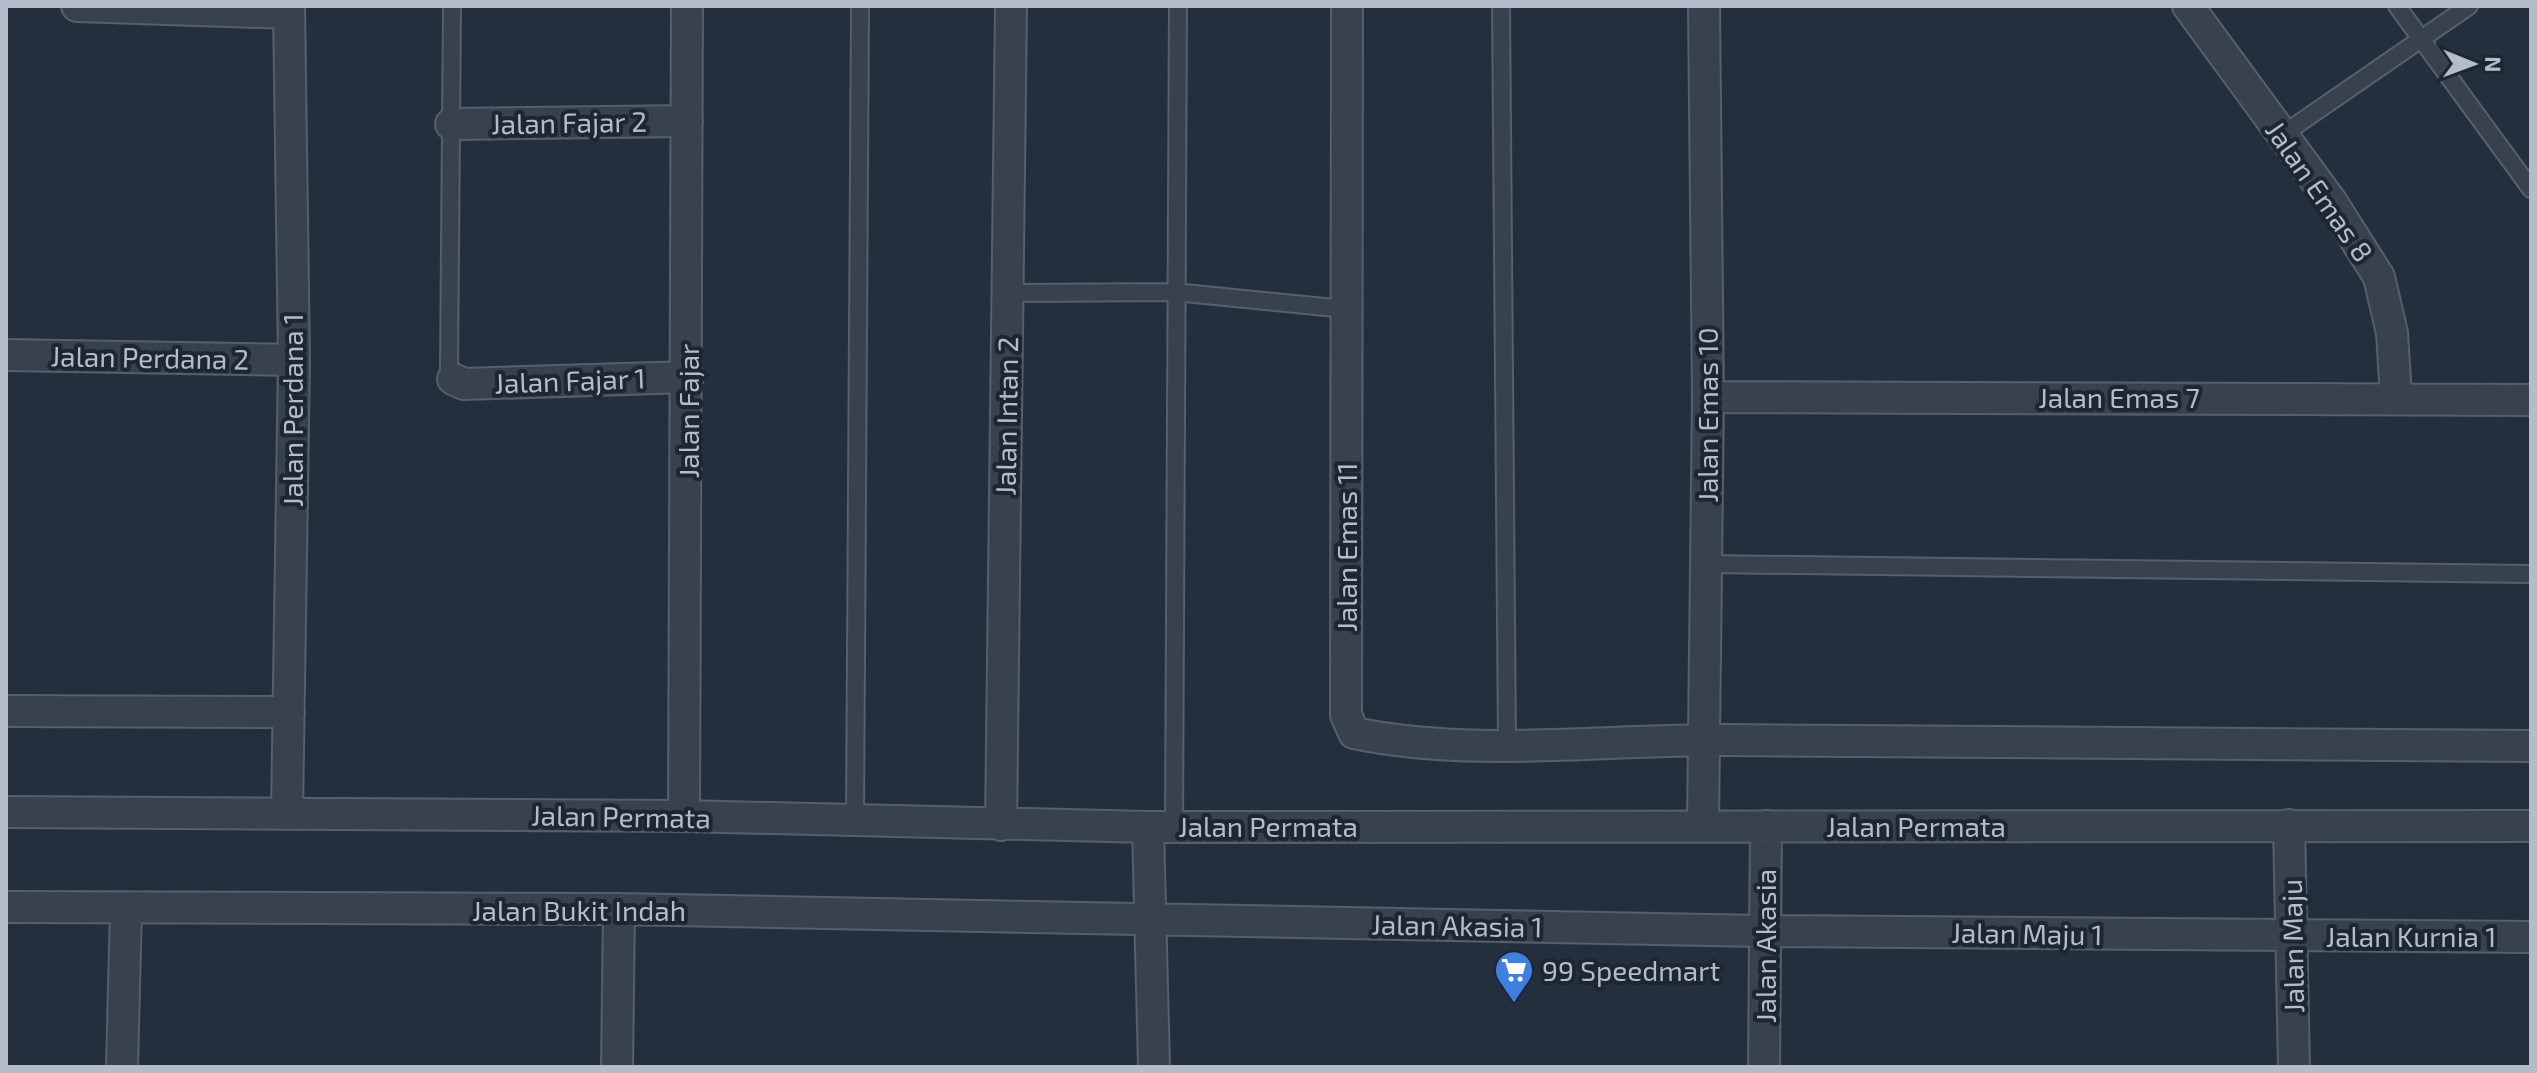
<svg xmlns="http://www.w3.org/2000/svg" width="2537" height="1073" font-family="'Exo 2',sans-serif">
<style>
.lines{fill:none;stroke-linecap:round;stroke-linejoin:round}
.lane-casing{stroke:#565f6c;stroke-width:20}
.street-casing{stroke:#565f6c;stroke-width:34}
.lane{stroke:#38414e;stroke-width:16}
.street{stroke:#38414e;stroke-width:30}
.labels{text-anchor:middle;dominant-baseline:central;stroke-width:8;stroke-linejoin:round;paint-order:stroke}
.street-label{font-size:28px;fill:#b4bcc9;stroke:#1d2633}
.poi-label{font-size:28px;fill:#b4bcc9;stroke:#1d2633;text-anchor:start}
</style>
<rect width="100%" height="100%" fill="#242f3e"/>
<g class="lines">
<g class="lane-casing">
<path id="lane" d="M452,6l-3,363 4,10
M1501,6l6,738
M2397,6l134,183
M2282,135l187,-129
M1008,293l167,-1 170,17
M1707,564l824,10
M855,820l5,-814
M1174,826l4,-820"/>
</g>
<g class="street-casing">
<path id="street" d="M77,6l212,7
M1347,6l-1,709 8,18c121,25 250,6 373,7 268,2 536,4 804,6
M2188,6l143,195 48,76 13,56 4,64
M451,124l236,-3
M6,355l288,5
M453,379l11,5 224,-7
M1708,397l823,3
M6,711l283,1
M6,812l678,4 464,11 1383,-1
M287,814l7,-454 -5,-354
M684,816l3,-810
M1703,824l5,-427 -4,-391
M1001,825l10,-819
M2289,825l5,242
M1148,827l6,240
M6,907l613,2 1144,22 768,6
M122,1067l4,-159
M617,1067l2,-158
M1764,1067l2,-241"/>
</g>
<use href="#lane" class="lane"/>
<use href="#street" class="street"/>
</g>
<defs>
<g id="supermarket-pin" transform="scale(2)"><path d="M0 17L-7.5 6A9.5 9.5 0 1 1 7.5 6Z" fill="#3f7fe0" stroke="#1d2633"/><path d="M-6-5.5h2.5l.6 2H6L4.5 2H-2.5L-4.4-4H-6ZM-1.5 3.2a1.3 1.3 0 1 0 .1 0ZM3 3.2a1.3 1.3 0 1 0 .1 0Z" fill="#fff"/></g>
</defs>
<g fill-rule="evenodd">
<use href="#supermarket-pin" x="1514" y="970"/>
</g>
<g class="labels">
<g class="street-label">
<text transform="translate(569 122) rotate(-1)">Jalan Fajar 2</text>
<text transform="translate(2320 191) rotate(55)">Jalan Emas 8</text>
<text transform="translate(150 357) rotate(1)">Jalan Perdana 2</text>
<text transform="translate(570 380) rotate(-2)">Jalan Fajar 1</text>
<text x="2119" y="397">Jalan Emas 7</text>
<text transform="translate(292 410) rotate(-90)">Jalan Perdana 1</text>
<text transform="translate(688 411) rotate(-90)">Jalan Fajar</text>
<text transform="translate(1707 415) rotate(-90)">Jalan Emas 10</text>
<text transform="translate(1006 416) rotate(-89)">Jalan Intan 2</text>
<text transform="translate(1346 547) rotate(-90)">Jalan Emas 11</text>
<text transform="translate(621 816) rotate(1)">Jalan Permata</text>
<text x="1268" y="826">Jalan Permata</text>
<text x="1916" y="826">Jalan Permata</text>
<text x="579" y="910">Jalan Bukit Indah</text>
<text transform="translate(1457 925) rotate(1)">Jalan Akasia 1</text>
<text transform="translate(2027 933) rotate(1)">Jalan Maju 1</text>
<text x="2411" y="936">Jalan Kurnia 1</text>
<text transform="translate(1765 946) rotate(-90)">Jalan Akasia</text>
<text transform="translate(2292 946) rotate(-91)">Jalan Maju</text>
</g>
<g class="poi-label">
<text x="1542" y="970">99 Speedmart</text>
</g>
</g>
<rect width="2537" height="1073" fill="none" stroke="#b4bcc9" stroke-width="16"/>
<g transform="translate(2473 64) rotate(91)" stroke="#1d2633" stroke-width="6" paint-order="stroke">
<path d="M0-6L14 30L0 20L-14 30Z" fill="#b4bcc9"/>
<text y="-12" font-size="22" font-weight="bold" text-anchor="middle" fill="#b4bcc9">N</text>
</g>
</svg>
